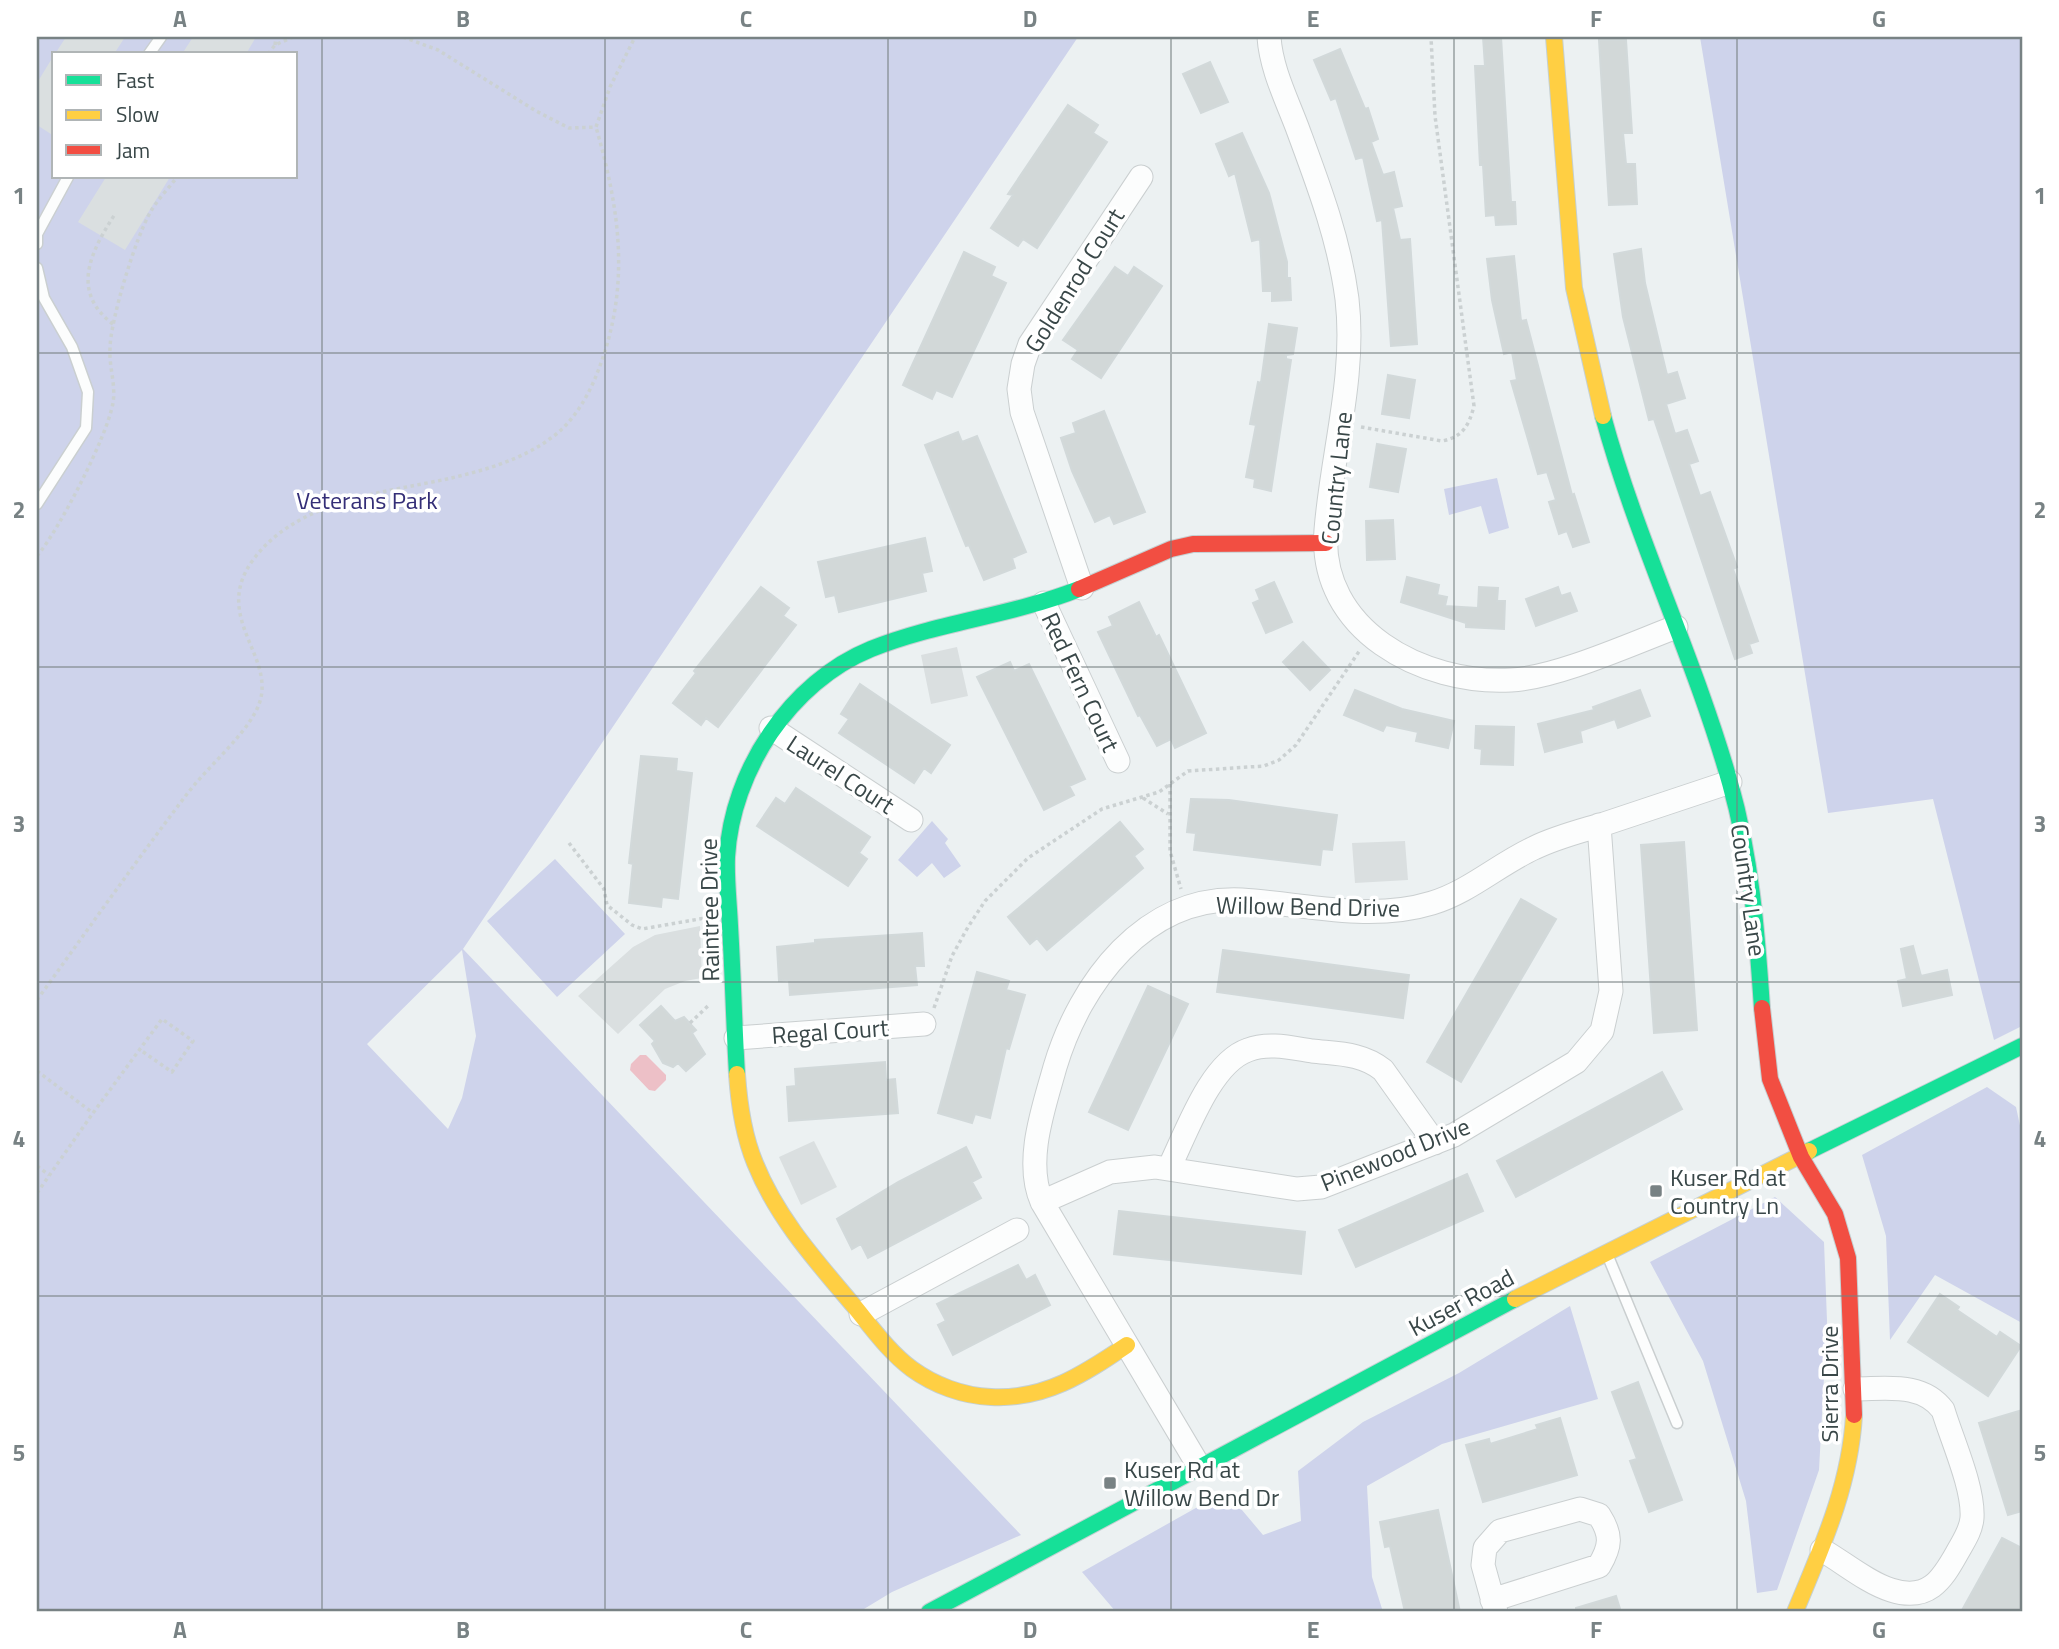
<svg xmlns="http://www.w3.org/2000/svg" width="2059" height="1649" font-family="'Titillium Web',sans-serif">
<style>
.green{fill:#ced3eb;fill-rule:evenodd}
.parking{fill:#dadfe0}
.water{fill:#edc0c7}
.building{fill:#d2d8d8;stroke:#d2d9da;stroke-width:2}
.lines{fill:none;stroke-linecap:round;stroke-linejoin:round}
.lane-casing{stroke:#cacfd0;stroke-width:13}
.street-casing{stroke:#cacfd0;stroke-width:25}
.fast-casing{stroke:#c5d0d2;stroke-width:18}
.slow-casing{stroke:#c5d0d2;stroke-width:18}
.jam-casing{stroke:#c5d0d2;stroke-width:18}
.path{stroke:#cbd1d2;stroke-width:3.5;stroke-dasharray:3.5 3.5;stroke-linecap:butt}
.lane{stroke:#fcfdfd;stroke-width:10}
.street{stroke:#fcfdfd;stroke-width:23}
.fast{stroke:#16e098;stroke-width:16}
.slow{stroke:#ffcf43;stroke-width:16}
.jam{stroke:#f24e42;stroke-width:16}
.grid{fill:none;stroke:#788284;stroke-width:2;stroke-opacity:0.55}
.poi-dot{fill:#788284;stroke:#fff;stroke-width:2.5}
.labels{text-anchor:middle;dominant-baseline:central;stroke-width:7;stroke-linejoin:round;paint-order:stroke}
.street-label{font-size:24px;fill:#394748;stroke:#fff}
.park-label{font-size:24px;fill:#342e77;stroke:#fff}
.poi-label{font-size:24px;fill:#394748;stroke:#fff;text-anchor:start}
.neatline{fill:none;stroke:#788284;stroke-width:2.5}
.grid-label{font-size:23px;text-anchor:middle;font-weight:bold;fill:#788284}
</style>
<rect width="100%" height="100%" fill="#ecf1f2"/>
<path class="green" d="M37,37h1041l-615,912 558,586 -129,57 -33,20h-822zM54,54h242v123h-242zM462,950l14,86 -14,62 -14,31 -81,-85z
M1700,37h322v989l-28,14 -61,-241 -105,14z
M1497,478l12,50 -20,6 -8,-28 -32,9 -5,-26z
M932,821l16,18 -3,4 16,23 -17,12 -12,-15 -15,14 -19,-17z
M555,859l70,75 -68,63 -70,-76z
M1987,1087l29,20 6,28v188l-87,-48 -45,65 -4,-104 -24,-81z
M1775,1197l49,45 3,79 -8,149 -42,120 -20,3 -11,-92 -43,-140 -53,-99z
M1570,1306l28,93 -156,45 -75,42 5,91 11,35h-267l-34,-40 144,-81 37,44 38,-14 -3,-50 65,-49 96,-49z"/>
<path class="parking" d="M66,37h59l-11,17h-59z
M193,37h63l-10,17h-64z
M54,55v81l-17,-11v-42z
M106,177h64l-45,73 -47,-28z
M957,647l11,49 -37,8 -10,-49z
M1405,841l3,39 -53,3 -3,-40z
M700,926l2,52 -17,3 -20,8 -47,45 -40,-38 55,-49 22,-12z
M814,1141l23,46 -36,18 -22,-48z"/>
<path class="water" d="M640,1055h6l20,20v5l-11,11 -6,-1 -19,-20 1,-6z"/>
<path class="building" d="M1483,37h18l10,165h4l1,22 -20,1 -1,-10 -9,1 -3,-51h-3l-5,-99h10z
M1599,40h27l6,93h-9l3,31h9l2,40 -28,1z
M1340,49l25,60 3,-1 10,31 -7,3 12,33 11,-3 8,34 -9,2 7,32 10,-1 7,105 -26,2 -9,-126 -5,1 -14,-64 -7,2 -20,-61 -5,2 -17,-40z
M1210,62l18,40 -27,11 -18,-39z
M1068,105l30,20 -5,8 14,9 -70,106 -14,-9 -5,7 -27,-18 22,-33 -5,-1z
M1242,133l27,60 18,69v16h3l1,22 -19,1v-10h-9l-3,-52 -8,2 -17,-68 -6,3 -13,-32z
M1641,249l4,34 22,92 10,-3 8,26 -19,6 9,30 12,-4 11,31 -9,3 11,32 10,-4 27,75 -4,2 25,72 -9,3 3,9 -17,6 -81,-240 -5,1 -26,-103 -9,-63z
M964,252l31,15 -4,9 15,7 -54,114 -16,-7 -4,9 -29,-14z
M1514,256l7,65 5,-1 46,175 2,-1 15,48 -16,5 -6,-16 -8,3 -10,-32 7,-2 -9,-28 -9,2 -27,-93 6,-1 -5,-28 -8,2 -12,-54 -5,-41z
M1115,267l13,9 6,-9 28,19 -61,92 -29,-19 6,-9 -15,-10z
M1269,324l28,4 -4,26 -7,1v4l5,1 -20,131 -17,-4 1,-8 -9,-2 10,-52 -6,-1 8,-42 3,1z
M1388,375l27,5 -6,38 -27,-4z
M1104,411l41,101 -31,12 -4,-9 -15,7 -23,-51 -11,-33 15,-5 -3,-10z
M958,432l4,10 15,-6 49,116 -14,6 3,10 -31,12 -15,-35 -3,1 -41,-101z
M1377,444l29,5 -8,43 -28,-5z
M1393,520l2,39 -28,1 -1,-39z
M925,538l7,33 -10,2 4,18 -87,21 -4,-17 -9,2 -8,-35z
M1407,577l32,8 -2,10 10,2 -2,9 33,2 1,-21 19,1 -1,13h8l-1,28 -38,-2v-4l-65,-21z
M1274,582l18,40 -26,11 -13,-30 7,-3 -4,-10z
M761,587l28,21 -6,8 13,9 -78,102 -12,-9 -5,7 -28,-22 23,-30 -2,-2z
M1558,587l3,9 9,-3 7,18 -41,15 -10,-27z
M1139,602l17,35 3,-2 47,98 -31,15 -4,-9 -14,7 -17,-31 -2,1 -40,-84 15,-6 -4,-9z
M1303,642l27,28 -20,20 -27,-28z
M1010,662l4,9 15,-7 56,115 -16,7 5,9 -30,15 -67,-133z
M860,684l90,61 -19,28 -7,-5 -10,15 -75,-50 10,-14 -8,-5z
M1355,690l47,19 52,12 -6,27 -32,-7 2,-9 -32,-7 -3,6 -39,-16z
M1640,690l10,26 -32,12 -3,-9 -35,12 2,11 -37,10 -7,-28 56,-14 -1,-3z
M1476,726l38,1 -1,38 -32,-1 1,-15 -7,-1z
M641,756l36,3 -1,12 16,2 -14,126 -16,-2 -1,10 -32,-4 4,-39 -4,-1z
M796,788l74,49 -11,16 8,6 -19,27 -91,-60 19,-28 9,6z
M1191,799l38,1 108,15 -5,35 -10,-1 -2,16 -126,-15 2,-17 -9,-1z
M1120,822l23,27 -9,7 9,12 -96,82 -10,-12 -7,6 -22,-27z
M1684,842l13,188 -43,3 -13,-188z
M1521,899l35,20 -95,163 -34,-20z
M922,933l2,33h-9l2,19 -127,10 -1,-15 -10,1 -2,-34 38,-4v-3z
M1913,946l8,30 26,-6 5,25 -49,11 -5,-25 9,-2 -6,-30z
M1223,950l186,25 -6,43 -186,-26z
M977,972l32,9 -3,9 19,5 -16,54 -3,-1 -16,70 -15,-4 -3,9 -34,-10z
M1148,986l40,18 -60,126 -39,-18z
M661,1006l14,15 9,-4 12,13 -4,3 13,21 -19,17 -8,-8 -5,4 -10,-4 -11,-19 3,-3 -15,-16z
M885,1062l1,18 9,-1 3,34 -109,8 -2,-34 9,-1 -1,-17z
M1662,1072l20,37 -166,88 -19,-36z
M966,1147l15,30 -9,5 9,16 -113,60 -7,-14 -9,5 -15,-30 61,-37z
M1467,1174l16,37 -127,56 -17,-37z
M1119,1211l186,21 -4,42 -187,-20z
M1018,1265l8,15 9,-5 15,30 -97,50 -15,-30 8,-4 -9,-17z
M1940,1294l19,13 -2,3 40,27 3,-5 21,14 -33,50 -80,-54z
M1638,1382l44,118 -33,12 -19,-51 7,-2 -25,-67z
M2022,1410v101l-14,4 -29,-92z
M1560,1418l17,57 -94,27 -17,-57 23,-6 1,5 48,-15 -2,-4z
M1438,1510l22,102h-55l-15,-66 -5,1 -5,-25z
M2002,1538l20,10v64h-61z
M1616,1596l5,16h-45v-4z"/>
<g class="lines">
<g class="lane-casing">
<path id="lane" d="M149,54l12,-17
M37,244v-10l31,-57
M37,268l7,30 28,49 16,45 -2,36 -49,76
M1607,1254l70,169"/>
</g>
<g class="street-casing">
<path id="street" d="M1269,37c2,31 17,61 28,90 21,57 42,111 50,172 9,78 -15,154 -21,231 -8,100 97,155 185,150 45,-2 120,-36 165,-53
M1082,588l-60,-176 -3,-23 4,-25 7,-20 111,-167
M1044,603l74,158
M771,728l140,92
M736,1038l188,-14
M1169,1168c17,-34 41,-105 79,-118 20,-8 44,-2 64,1 26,3 50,2 71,19l52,73
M1042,1202l68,-30 45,-5 142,22 24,-2 133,-52 122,-73 26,-31 9,-40 -12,-166
M861,1314l156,-84
M1200,1468l-158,-266c-18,-41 2,-95 13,-135 25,-84 90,-172 187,-167 63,4 128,22 190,3 37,-11 67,-39 102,-55 22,-11 47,-17 70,-24 42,-14 84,-28 126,-42
M1822,1550c21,12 46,33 69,40 37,12 51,-10 66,-37 6,-11 14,-22 15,-35 2,-30 -20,-78 -29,-108 -21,-28 -56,-21 -88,-21
M1492,1600l107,-34c12,-20 13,-31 0,-51l-19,-6 -80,22 -15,17 -2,17 13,47"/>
</g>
<g class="fast-casing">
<path id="fast" d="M1603,416c34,125 92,243 127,367 21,74 27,149 32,225
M737,1074c-3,-49 -4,-99 -7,-148 -1,-23 -4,-47 -3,-69 5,-86 63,-175 144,-208 67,-27 140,-33 208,-60
M1809,1151l213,-105
M929,1612l586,-313"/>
</g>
<g class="slow-casing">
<path id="slow" d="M1554,37l20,251 29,128
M737,1074c2,30 6,60 18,89 22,55 61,98 99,143 18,22 35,46 58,63 22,16 51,27 79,28 54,3 93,-23 136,-52
M1515,1299l294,-148
M1795,1612c27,-65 55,-126 59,-197"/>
</g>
<g class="jam-casing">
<path id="jam" d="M1079,589l92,-40 22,-5 133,-1
M1762,1008l8,71 31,78 34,57 13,44 6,157"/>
</g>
<path class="path" d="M403,37l35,13 98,61 33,17 27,-1 14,-40 25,-50
M275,45l1,-8
M268,54l7,-9 18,-8
M113,324c-44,-33 -21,-74 2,-110
M1361,427l81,14c21,-4 27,-16 32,-35l-39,-290 -4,-79
M37,556c22,-26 70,-119 76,-153 3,-18 -4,-36 -3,-54 0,-28 26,-113 41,-138 7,-12 18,-23 26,-34
M1170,784v67l11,38
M1143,798l25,16
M569,843l35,46 3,16 25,20 10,4 63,-11
M37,1000c49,-68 97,-136 147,-202 21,-29 56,-57 72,-87 27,-51 -47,-91 -3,-151 43,-59 128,-67 194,-81 35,-8 75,-19 104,-41 22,-15 38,-43 47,-67 33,-85 22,-159 -2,-244
M934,1008l18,-52 16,-29 17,-26 43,-43 74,-49 57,-17 29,-21 76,-5 15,-6 17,-15 64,-95
M690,1023l20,-19
M37,1071l56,42 69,-94 31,22 -21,31 -33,-23
M37,1166l12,9
M37,1193l56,-80"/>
<use href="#lane" class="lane"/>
<use href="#street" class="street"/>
<use href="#fast" class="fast"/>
<use href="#slow" class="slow"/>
<use href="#jam" class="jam"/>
</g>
<path class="grid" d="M322,37v1575M605,37v1575M888,37v1575M1171,37v1575M1454,37v1575M1737,37v1575M37,353h1985M37,667h1985M37,982h1985M37,1296h1985"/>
<g class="poi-dot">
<rect x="1649" y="1184" width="14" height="14" rx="3.5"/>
<rect x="1103" y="1476" width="14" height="14" rx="3.5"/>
</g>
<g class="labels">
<g class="street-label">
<text transform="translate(1074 280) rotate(-58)">Goldenrod Court</text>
<text transform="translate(1336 478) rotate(-84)">Country Lane</text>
<text transform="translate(1081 682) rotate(65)">Red Fern Court</text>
<text transform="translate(841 774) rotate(33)">Laurel Court</text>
<text transform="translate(1749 890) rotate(82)">Country Lane</text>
<text transform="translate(1308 906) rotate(1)">Willow Bend Drive</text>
<text transform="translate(709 910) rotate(-91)">Raintree Drive</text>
<text transform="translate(830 1031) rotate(-4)">Regal Court</text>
<text transform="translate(1395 1154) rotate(-22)">Pinewood Drive</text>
<text transform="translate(1461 1302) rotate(-28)">Kuser Road</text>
<text transform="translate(1829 1384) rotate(-90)">Sierra Drive</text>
</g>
<g class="park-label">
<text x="367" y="500">Veterans Park</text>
</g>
<g class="poi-label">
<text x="1670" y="1177">Kuser Rd at<tspan x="1670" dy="28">Country Ln</tspan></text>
<text x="1124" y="1469">Kuser Rd at<tspan x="1124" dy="28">Willow Bend Dr</tspan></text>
</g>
</g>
<rect width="2059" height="1649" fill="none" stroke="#ffffff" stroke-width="77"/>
<rect x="52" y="52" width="245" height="126" fill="#ffffff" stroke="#b0b5b6" stroke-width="2"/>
<rect x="66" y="75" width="35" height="10" fill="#16e098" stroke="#b0b5b6" stroke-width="2"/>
<text x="116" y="88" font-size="21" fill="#394748">Fast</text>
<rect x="66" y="110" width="35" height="10" fill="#ffcf43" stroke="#b0b5b6" stroke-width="2"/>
<text x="116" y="122" font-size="21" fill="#394748">Slow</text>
<rect x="66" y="145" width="35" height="10" fill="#f24e42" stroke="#b0b5b6" stroke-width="2"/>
<text x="116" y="158" font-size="21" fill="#394748">Jam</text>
<rect x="38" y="38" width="1983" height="1572" class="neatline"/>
<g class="grid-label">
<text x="180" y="27">A</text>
<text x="463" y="27">B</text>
<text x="746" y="27">C</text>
<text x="1030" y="27">D</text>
<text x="1313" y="27">E</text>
<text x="1596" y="27">F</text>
<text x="1879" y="27">G</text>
<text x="19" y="204">1</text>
<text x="2040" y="204">1</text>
<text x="19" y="518">2</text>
<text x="2040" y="518">2</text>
<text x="19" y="832">3</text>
<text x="2040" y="832">3</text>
<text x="19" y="1147">4</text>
<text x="2040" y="1147">4</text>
<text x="19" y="1461">5</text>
<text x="2040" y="1461">5</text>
<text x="180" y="1638">A</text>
<text x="463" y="1638">B</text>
<text x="746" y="1638">C</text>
<text x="1030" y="1638">D</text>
<text x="1313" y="1638">E</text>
<text x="1596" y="1638">F</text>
<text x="1879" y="1638">G</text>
</g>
</svg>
